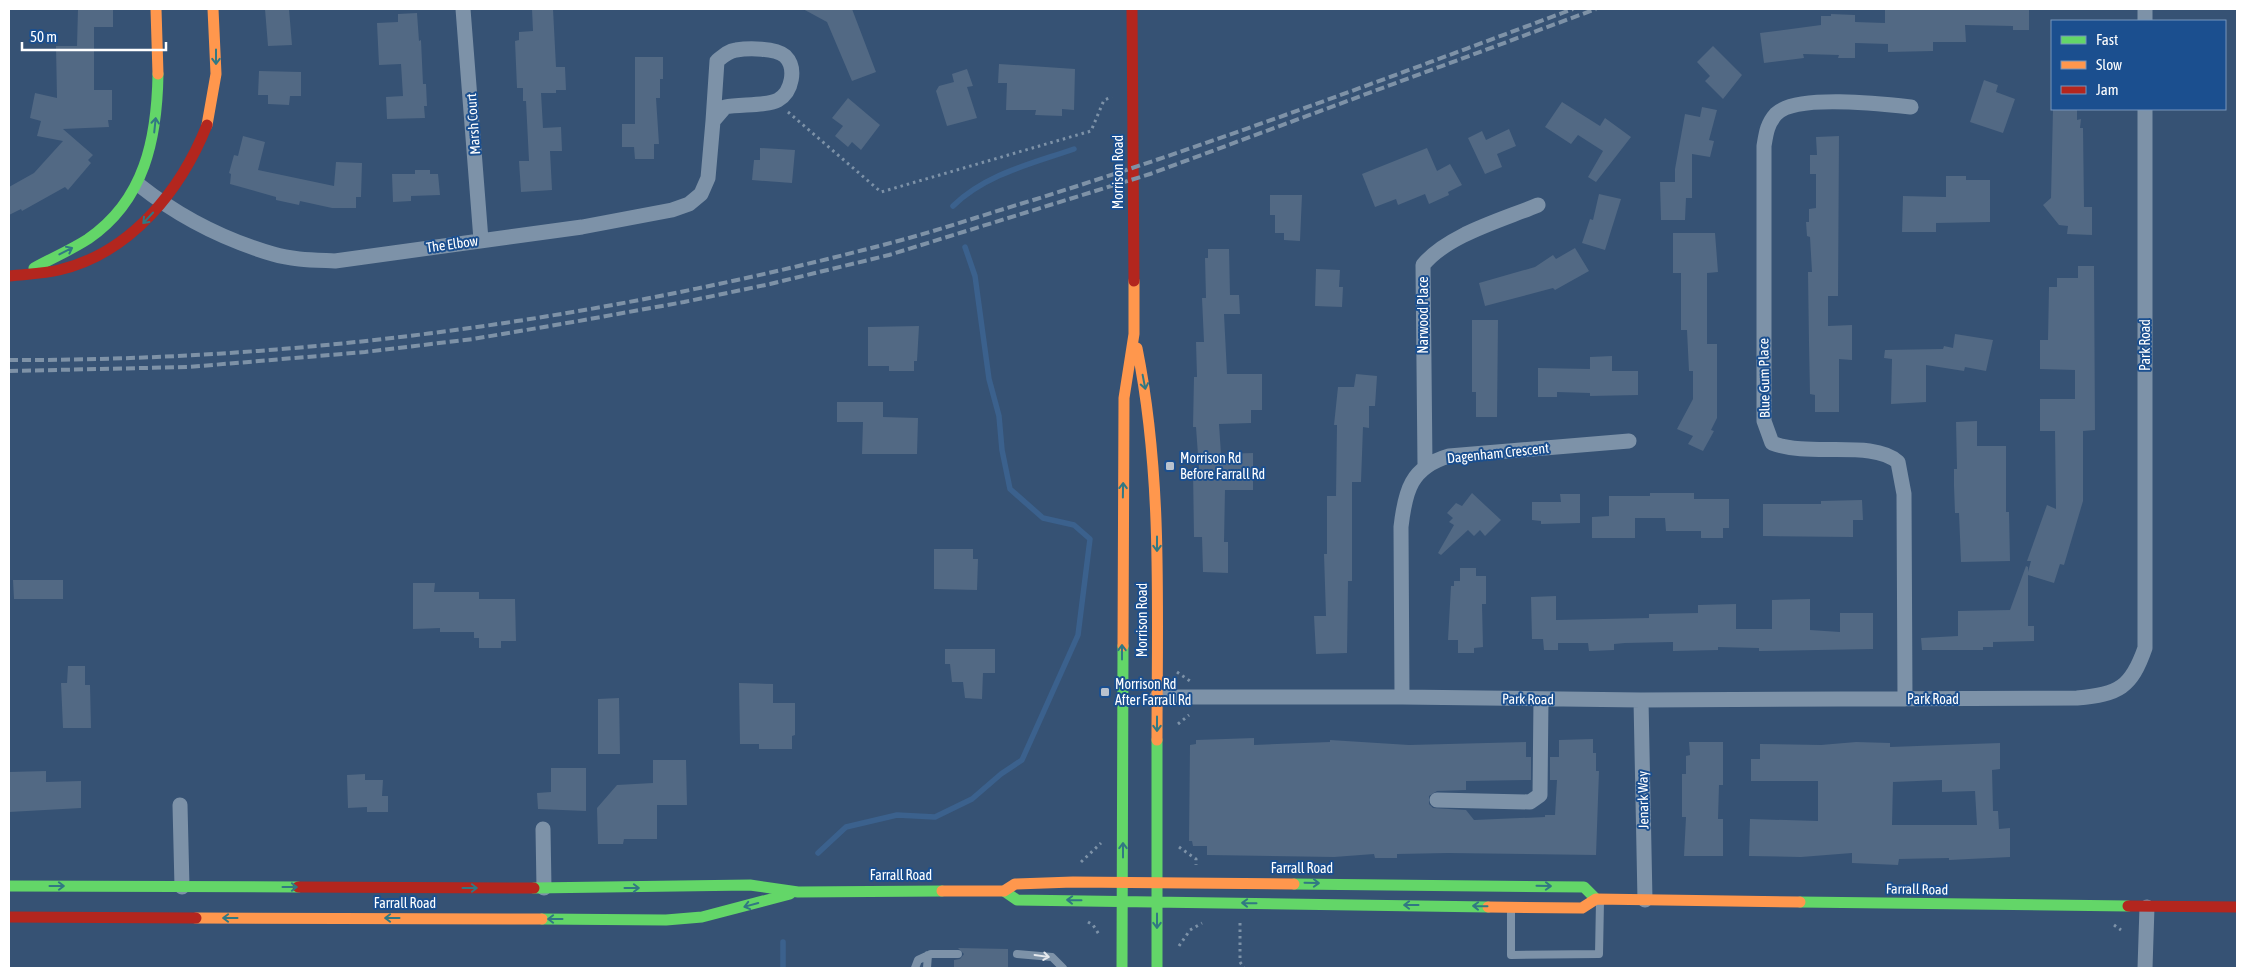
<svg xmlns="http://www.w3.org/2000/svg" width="2246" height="977" font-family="'Asap Condensed',sans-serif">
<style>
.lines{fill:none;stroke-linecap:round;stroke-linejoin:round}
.stream{stroke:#3b618d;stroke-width:5.5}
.building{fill:#526984;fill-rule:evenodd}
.path{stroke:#7d92a8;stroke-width:3;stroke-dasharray:2.5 4;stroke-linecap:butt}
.lane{stroke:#7d92a8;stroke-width:8}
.street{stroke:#7d92a8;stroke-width:15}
.fast{stroke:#63d668;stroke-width:11}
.slow{stroke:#ff974d;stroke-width:11}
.jam{stroke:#b3261e;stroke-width:11}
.rail{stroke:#7e92a7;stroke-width:4;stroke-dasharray:9 4;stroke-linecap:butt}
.oneway{stroke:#317883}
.oneway2{stroke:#e5e9ee}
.poi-dot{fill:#b9c2ce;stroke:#1b4f8f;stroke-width:2}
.labels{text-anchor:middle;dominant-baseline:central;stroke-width:4;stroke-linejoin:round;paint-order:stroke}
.street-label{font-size:14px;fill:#fff;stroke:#1b4f8f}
.poi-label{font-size:14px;fill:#fff;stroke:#1b4f8f;text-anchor:start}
</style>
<rect width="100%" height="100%" fill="#365274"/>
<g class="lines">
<path class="stream" d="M953,206c33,-32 78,-42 121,-57
M818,853l28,-26 51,-12 38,2 37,-18 29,-25 21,-14 56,-125 12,-96 -16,-14 -31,-7 -33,-29 -8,-39 -3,-34 -10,-37 -14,-103 -10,-29
M783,942v26"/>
</g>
<path class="building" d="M78,9h35v18h-19v63h18v30h-4l1,7 -46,2 30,26 -5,5 3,3 -23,27 -3,-3 -43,24 -1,-2 -12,6v-28l25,-14 29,-32 -26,-5 4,-15 -11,-3 5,-25 22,5 -1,-52h21z
M265,9h24l3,36 -24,1z
M532,9h21l3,58h9l1,23h-10v3h-15l2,35 18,-1 1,24h-12l2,39 -31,2 -2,-31h10l-3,-60h-3v-13h-6l-2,-47 4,-1v-8l14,-1z
M803,9h49l24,63 -24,9 -25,-59z
M1885,9h144v21h-16v-4l-48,-1 1,17h-33v9l-45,1v-8l-33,-1v15h-17l1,-3 -36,-1 1,4 -40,5 -4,-30 61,-8v-9h10v-2l24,1v7l30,1z
M417,13l2,28 2,-1 2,44h3l1,22h-3l1,12 -38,1 -1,-22 17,-1 -2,-32 -22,1 -2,-42 21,-1v-8z
M1713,46l29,29 -19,24 -18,-18 5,-5 -13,-14z
M635,57h28v22h-3v19h-4l3,46h-5v15h-19l-1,-12h-12v-23h13z
M999,64l76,5 -1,41 -12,-1v7l-27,-1 1,-5h-30l1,-27h-9z
M967,69l6,17 -6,1 10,31 -30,8 -11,-35 3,-5 15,-4 -2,-8z
M259,71l42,1v24h-11l-1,9 -21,-1v-9h-10z
M1984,80l14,5 -2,7 19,7 -12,34 -33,-11z
M848,98l32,27 -19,25 -9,-8 -4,5 -13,-11 8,-10 -11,-8z
M1562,102l38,24 5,-8 26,19 -35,45 -8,-5 15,-26 -25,-16 -7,9 -26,-17z
M1702,107l15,3 -8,30 5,1 -4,16 -18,-3v44h-6l-1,22h-24l-1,-38h15v-13l10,-55 15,3z
M2053,109h24v11l4,-1 -1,9h3l1,79h8v28l-25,-1 1,-8 -9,-1 -16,-20 8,-7z
M1509,129l7,17 -19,8 5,13 -17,7 -17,-36 14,-7 4,9z
M243,136l22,6 -7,28 76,16 2,-24 26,1 -1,34h-5v11h-24l-32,-7 -1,4 -23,-5v-3l-46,-13 1,-10 -2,-1 5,-18 4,1z
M1839,136l-1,160h-10v30l24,-1v35l-13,-1v53h-24v-17l-5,-1 -1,-51 -1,-71h4l-2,-35 -3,-1 -1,-14h3v-13l7,-1v-34h-6v-19h7l-1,-18z
M760,148l35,2 -3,33 -40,-3 2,-20h6z
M1427,148l10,23 13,-7 12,21 -14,7 1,3 -20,9 -4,-10 -27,11 -2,-6 -21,8 -13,-33z
M415,170h15v4h8l2,21 -29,1v5l-18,1 -1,-28h23z
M1946,176h20v4h24v42l-54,1v9h-34l1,-36 43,1z
M1599,194l22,5 -16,51 -23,-7 8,-24 3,1z
M1270,195h32l-2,46 -16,-1v-7h-9v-18h-5z
M1673,233h42l3,39 -11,1v71h10v74l-6,12 3,1 -11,20 -15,-7 5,-8 -16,-7 16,-30v-28h-4l-2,-41h-6v-57h-8z
M1575,248l14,23 -34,19 -2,-2 -68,18 -6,-23 56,-16 18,-12 3,4z
M1208,249h21l1,46h9l1,19h-16l3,60h35v36h-11v13l-32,1 2,30 32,-1v37h-28l-1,52h4v31l-25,-1 -1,-35h-8l-1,-68h6l-3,-42h-3l1,-50h3l-1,-35h8l-2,-44h4l-1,-40h3z
M2078,266h16l1,164 -12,1v70l-19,64 -4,-1 -6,19 -26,-8v51h6v15l-41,1v5h-10v3h-61l-1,-12 37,-2v-25l52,-1 16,-44 2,1v5l3,-11h-4l20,-56 9,4 -1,-78h-15v-32h35v-29l-35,-1v-29h8l1,-53h8v-9h21z
M1316,269l24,1 -1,17h4l-1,20 -27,-1z
M1472,320h26l-1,97h-21v-25h-4z
M919,326l-2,35h-3v10h-25v-5h-21v-39z
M1955,334l38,6 -7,31 -21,-4 -1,4 -38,-6v37l-35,2 1,-45 -8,-1 1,-8 58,-1 1,-3 9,2z
M1612,356v15h26v24l-48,1v-3l-33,-1v5h-19v-29l52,1v-12z
M1356,374l21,2 -2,30h-6v22l-6,-1 -2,55h-9v99h-4l-1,72 -31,1 -2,-38h12l-2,-62h3v-58h9l1,-71h-3l4,-38h16z
M837,402h46v15l35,1 -1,36h-55l1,-32h-26z
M1977,421v25h29v66h3l1,49 -49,1 -2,-49h-4l-1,-27v-17h3l-1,-47z
M1472,493l29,27 -16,16 -5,-6 -6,6 -6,-6 -27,25 -3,-2 16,-28 -5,-3 4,-4 -6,-5 9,-10 6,3z
M1650,493h44v6h35v29h-6v10h-22v-7h-35l-1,-13h-30v20h-43v-21l17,-1v-20h41z
M1560,494h20v29l-39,1v-3l-9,-1v-18h29z
M1862,500l1,20h-10v17l-90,-1v-32h58v-3z
M934,549h39v10h5l-1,31 -43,-1z
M1460,568h16v8h10v28h-4l1,43 -9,1v5h-16v-13h-10l3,-54h3v-5h6z
M13,580h50v19h-49z
M413,583h22l-1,9h45v7h36l1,42h-15v7h-22v-10h-5v-6h-34v-4l-27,1z
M1556,596v24l93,-2v-4l49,-1v-8l38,-1v25h36v-29l38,-1v31l30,2v-19h33v36l-114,2v-3l-41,-1v3l-45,1v-9l-48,1 -11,1v6l-25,1 -1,-8h-30v7h-14l-1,-11h-11l-1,-42z
M945,649h50v24h-12l-1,26 -17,-1 -2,-16h-11l-2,-18h-5z
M68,666h17v19h5l1,43h-28l-2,-45h6z
M739,683l34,1v19h22v32l-3,1v13h-33v-5h-19z
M619,698l1,56h-22v-55z
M1254,738v7l76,-3v-2l79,5 117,-3v15h5v23l-65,1v9l-29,1 -8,5v8l4,4 33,2 8,10 71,-3v-2h10l2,-35h-7v-23h9v-17l34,-1v14h3v18h3l-3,84 -148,-2 -51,1v4h-22l-1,-4 -40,3 -127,-2v-9h-14l-1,-5h-3l1,-96 6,-1v-4z
M1689,742h34v43h-4l-1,34h5v37h-39l2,-39h-4v-43h4v-18l4,-1z
M1856,742l34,1v4l110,-4v26l-8,1 1,41h5l1,18 11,-1v29l-61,3v-2l-50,1 -1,6 -46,-2v-10l-51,4 -52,-1 1,-37 68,2v-40h-67v-22h9v-15l61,1zM1942,780v12l33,-1 2,34h-85l1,-43z
M653,760h33l1,45h-30v34h-33l-1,5h-25l-1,-36 20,-23 36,-2z
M551,768h35v43l-48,-2 -1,-16 14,-1z
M46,771v11l35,-1v27l-72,4v-40z
M365,774v6h18l-1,16h6v16h-21v-5l-19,1 -1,-33z
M958,948l50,1v19h-54v-8l6,-1 4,-5z"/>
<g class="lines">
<path class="path" d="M788,112l93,80 210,-61 13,-31 8,-3
M1177,672l13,9
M1178,724l11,-9
M1179,847l17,12v6
M1081,862l20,-19
M1088,922l5,3 7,11
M1240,923v39l4,6
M2114,925l7,5
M1179,946l11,-16 12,-7"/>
<path class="lane" d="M1511,907v48l88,-1 1,-53
M1017,954l35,3 11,11
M915,968l3,-8 13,-6h27
M927,968l1,-13"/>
<path class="street" d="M463,9l18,231
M2145,21v-12
M139,185c39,31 86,55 134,69 20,6 41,6 62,7l247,-34 90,-17 17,-6 12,-10 7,-16 5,-57 12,-14c15,-3 42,-1 53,-7 14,-8 19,-32 7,-44 -10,-8 -36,-8 -49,-6 -8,1 -13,6 -19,11l-4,60
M1425,466l-2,-201c24,-30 79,-45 115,-60
M1157,697h245l239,3 436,-2c42,-4 54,-10 68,-50v-539
M1402,697l-1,-170c4,-36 10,-60 48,-71l180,-15
M1905,699l-1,-205 -6,-32c-26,-23 -88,-4 -126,-19l-8,-22v-275c2,-12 3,-22 12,-32 19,-20 108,-10 135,-7
M1641,700l4,200
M1437,800l93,2 10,-7 1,-96
M180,805l2,82
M543,829l1,59
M2145,968l2,-61"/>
<path class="fast" d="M34,268c18,-10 37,-18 54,-29 57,-39 69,-101 70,-165
M1157,740v228
M1294,884l290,3 12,12
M9,886l289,1
M534,888l216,-3 48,7 144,-1
M1004,891l13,9 471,7
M1800,902l328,4
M542,919l124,1 36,-3 88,-23
M1122,968l1,-322"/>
<path class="slow" d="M156,9l2,65
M207,125l9,-51 -3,-65
M1137,348c26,129 20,261 20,392
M1123,646l1,-248 10,-64v-53
M942,891h62l11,-7 58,-2 221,2
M1488,907l94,1 14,-9 204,3
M196,918l346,1"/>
<path class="jam" d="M1132,9l2,272
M9,276c16,-2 34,-2 50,-6 72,-17 122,-80 148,-145
M298,887l236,1
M2128,906l109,1
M9,917l187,1"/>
<path class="rail" d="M9,360c300,1 599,-42 889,-119 45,-12 88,-27 132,-40 183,-57 363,-125 543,-192
M9,371l180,-4 176,-15 108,-13 100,-17 111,-20 86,-18 119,-29 261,-81 446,-165"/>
</g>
<defs><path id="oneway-shaft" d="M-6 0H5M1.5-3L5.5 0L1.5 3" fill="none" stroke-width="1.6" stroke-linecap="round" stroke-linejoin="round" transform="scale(1.25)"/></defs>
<g class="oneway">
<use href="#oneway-shaft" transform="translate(216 57) rotate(90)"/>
<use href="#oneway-shaft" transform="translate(155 125) rotate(-84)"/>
<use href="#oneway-shaft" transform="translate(148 218) rotate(133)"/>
<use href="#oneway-shaft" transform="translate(66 251) rotate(-27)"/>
<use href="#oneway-shaft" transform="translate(1144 382) rotate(79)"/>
<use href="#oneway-shaft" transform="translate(1123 490) rotate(-89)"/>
<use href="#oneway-shaft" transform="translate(1157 544) rotate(90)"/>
<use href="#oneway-shaft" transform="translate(1122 652) rotate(-90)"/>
<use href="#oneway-shaft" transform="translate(1157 724) rotate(90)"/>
<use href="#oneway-shaft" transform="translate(1123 850) rotate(-90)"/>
<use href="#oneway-shaft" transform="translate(1312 883) rotate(1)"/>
<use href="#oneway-shaft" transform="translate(57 886)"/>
<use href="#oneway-shaft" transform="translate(1544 886) rotate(1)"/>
<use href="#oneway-shaft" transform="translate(290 887)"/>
<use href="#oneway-shaft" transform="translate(470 888)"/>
<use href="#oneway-shaft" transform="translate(632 888)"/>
<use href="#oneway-shaft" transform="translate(1074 900) rotate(-179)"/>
<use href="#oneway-shaft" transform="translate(1249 903) rotate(-179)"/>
<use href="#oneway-shaft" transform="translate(751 905) rotate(165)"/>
<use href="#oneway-shaft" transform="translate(1411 905) rotate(-180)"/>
<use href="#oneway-shaft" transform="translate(1480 906) rotate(-179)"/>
<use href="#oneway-shaft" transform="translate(230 918) rotate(-180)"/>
<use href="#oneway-shaft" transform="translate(392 918) rotate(-180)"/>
<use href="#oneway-shaft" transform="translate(555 919) rotate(-180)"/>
<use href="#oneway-shaft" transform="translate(1157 921) rotate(90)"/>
</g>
<use class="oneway2" href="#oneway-shaft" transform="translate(1042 956) rotate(8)"/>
<g class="poi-dot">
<rect x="1165" y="461" width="10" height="10" rx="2.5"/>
<rect x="1100" y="687" width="10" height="10" rx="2.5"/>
</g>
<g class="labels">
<g class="street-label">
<text transform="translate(473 124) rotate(-94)">Marsh Court</text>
<text transform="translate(1118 172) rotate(-90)">Morrison Road</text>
<text transform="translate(452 244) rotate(-8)">The Elbow</text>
<text transform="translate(1423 315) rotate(-90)">Narwood Place</text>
<text transform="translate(2145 345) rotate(-90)">Park Road</text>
<text transform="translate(1764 378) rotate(-91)">Blue Gum Place</text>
<text transform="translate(1498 453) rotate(-6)">Dagenham Crescent</text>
<text transform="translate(1142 620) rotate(-90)">Morrison Road</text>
<text transform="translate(1528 699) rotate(1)">Park Road</text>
<text x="1933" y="699">Park Road</text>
<text transform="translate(1643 800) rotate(-91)">Jenark Way</text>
<text x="1302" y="868">Farrall Road</text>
<text x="901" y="875">Farrall Road</text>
<text transform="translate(1917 889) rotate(1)">Farrall Road</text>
<text x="405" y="903">Farrall Road</text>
</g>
<g class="poi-label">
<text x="1180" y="458">Morrison Rd<tspan x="1180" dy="16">Before Farrall Rd</tspan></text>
<text x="1115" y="684">Morrison Rd<tspan x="1115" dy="16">After Farrall Rd</tspan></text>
</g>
</g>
<rect width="2246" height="977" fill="none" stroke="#ffffff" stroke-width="20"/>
<rect x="2051" y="20" width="175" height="90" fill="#1b4f8f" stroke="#7695bc"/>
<rect x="2061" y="36" width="25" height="8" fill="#63d668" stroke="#7695bc"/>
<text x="2096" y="45" font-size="15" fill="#ffffff">Fast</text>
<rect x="2061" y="61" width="25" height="8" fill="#ff974d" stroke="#7695bc"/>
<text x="2096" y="70" font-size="15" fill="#ffffff">Slow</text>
<rect x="2061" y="86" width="25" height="8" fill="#b3261e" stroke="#7695bc"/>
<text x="2096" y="95" font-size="15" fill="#ffffff">Jam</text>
<path d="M22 42v8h144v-8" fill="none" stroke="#ffffff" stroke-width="2.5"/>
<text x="30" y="42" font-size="15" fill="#ffffff" stroke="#1b4f8f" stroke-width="4" paint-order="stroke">50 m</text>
</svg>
